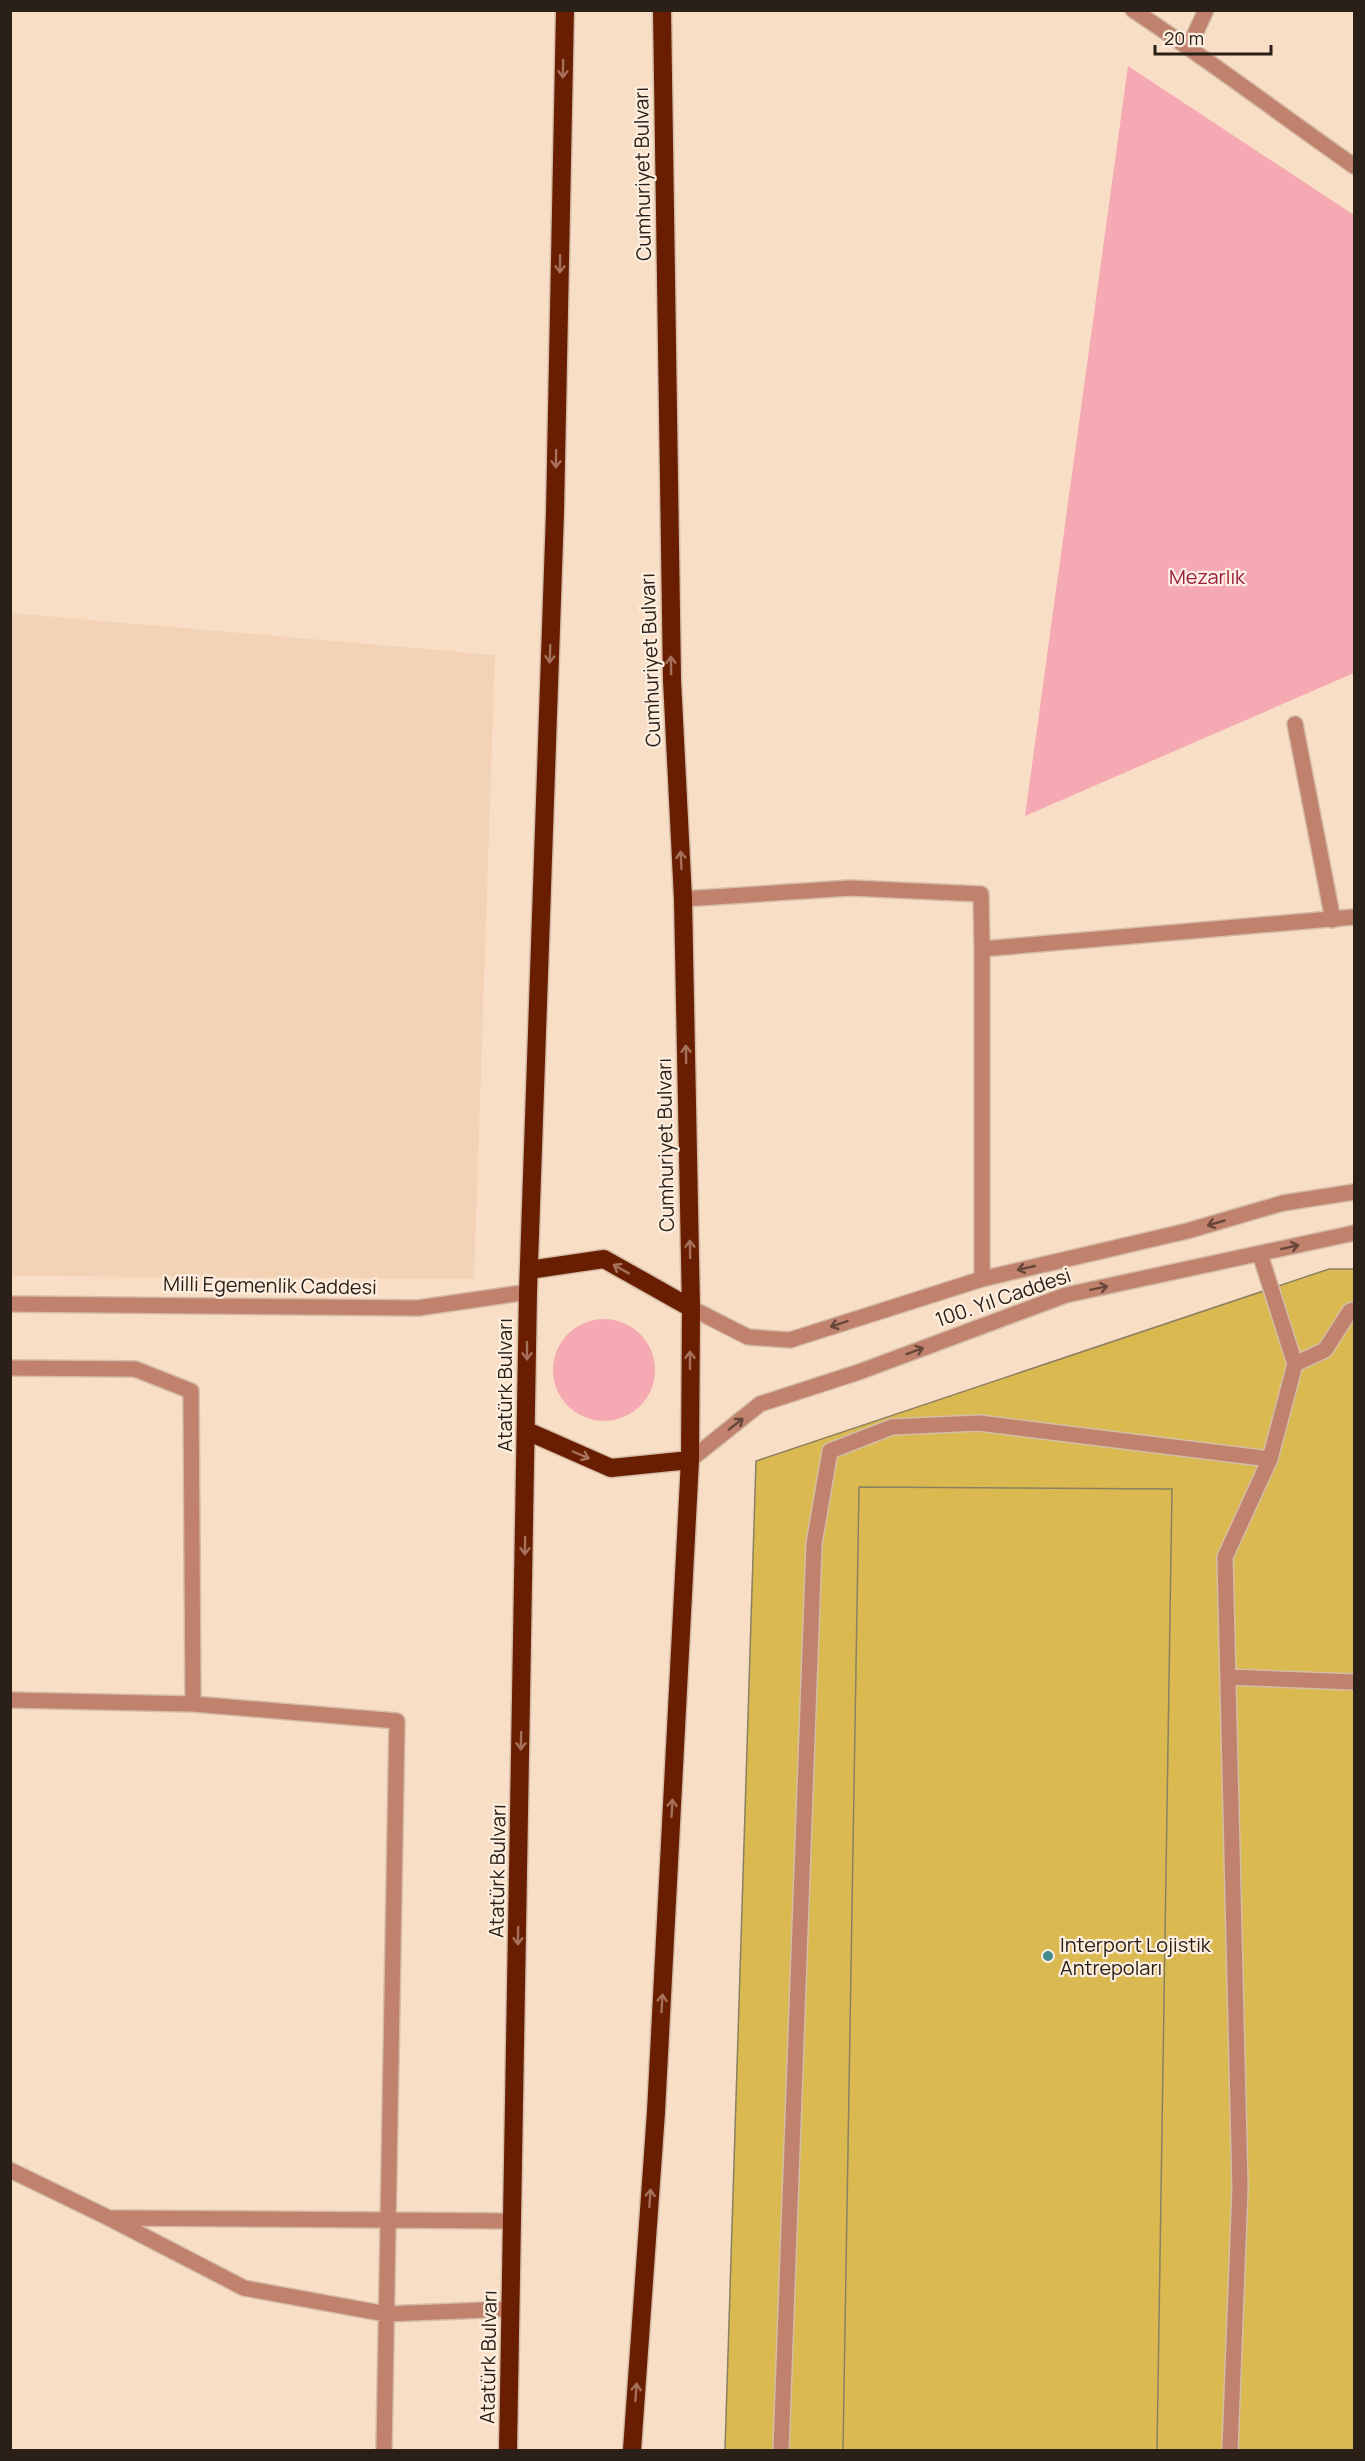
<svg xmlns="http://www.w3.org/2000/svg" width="1365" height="2461" font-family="Manrope,sans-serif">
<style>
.built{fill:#f3d3b5}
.green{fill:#f5aab3}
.building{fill:#dab950;stroke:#8a8062;stroke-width:1.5}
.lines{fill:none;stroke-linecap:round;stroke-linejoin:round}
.minor-casing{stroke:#d4bca6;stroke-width:18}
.highway-casing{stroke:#d4bca6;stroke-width:21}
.minor{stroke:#c0816d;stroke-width:15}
.highway{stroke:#691e02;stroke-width:18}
.oneway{stroke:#a5715a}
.oneway2{stroke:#664739}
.poi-dot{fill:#438b8e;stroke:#feeedf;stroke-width:2}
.labels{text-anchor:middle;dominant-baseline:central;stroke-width:4.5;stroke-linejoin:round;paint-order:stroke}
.street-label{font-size:20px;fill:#2a2017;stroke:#feeedf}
.park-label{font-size:20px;fill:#9a1e40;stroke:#feeedf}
.poi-label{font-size:20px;fill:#2a2017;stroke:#feeedf;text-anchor:start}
</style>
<rect width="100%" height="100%" fill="#f9dec6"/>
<path class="built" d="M11,613l484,42 -21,624 -463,-3z"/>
<path class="green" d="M1128,66l226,149v458l-329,143z
M553 1370a51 51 0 1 1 102 0a51 51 0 1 1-102 0Z"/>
<path class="building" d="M1329,1269h25v1181h-629l31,-989z
M859,1487l313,2 -15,961h-314z"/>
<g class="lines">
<g class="minor-casing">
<path id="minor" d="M1133,10c76,50 148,105 221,156
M1189,47l17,-37
M1295,724l38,196
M683,899l167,-11 131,6 1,55 372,-32
M982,949v330
M10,1304l408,4 110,-16
M691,1308l57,29 42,3 192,-61 205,-48 96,-28 71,-11
M1295,1364l30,-14 25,-39 4,-1
M10,1368l125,1 56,22 2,313 204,17 -13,729
M690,1460l70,-56 99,-32 207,-77 288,-62
M1228,1677l126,5
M10,1700l183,4
M10,2170l99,48 135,70 142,26 125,-5
M114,2218l399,3
M781,2450l33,-906 16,-93 62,-24 87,-4 291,36
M1230,2450l10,-262 -15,-631 45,-98 25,-95 -35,-110"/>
</g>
<g class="highway-casing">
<path id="highway" d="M529,1270l75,-11 87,49
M527,1431l84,37 79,-8
M508,2450l20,-1158 27,-780 10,-502
M632,2450l24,-338 34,-652 1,-152 -8,-409 -11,-219 -10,-670"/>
</g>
<use href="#minor" class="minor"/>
<use href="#highway" class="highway"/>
</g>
<defs><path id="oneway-shaft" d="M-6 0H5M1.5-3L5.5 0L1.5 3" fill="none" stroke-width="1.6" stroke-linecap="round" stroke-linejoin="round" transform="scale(1.5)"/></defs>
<g class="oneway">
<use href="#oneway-shaft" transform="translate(563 69) rotate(91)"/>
<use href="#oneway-shaft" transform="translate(560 264) rotate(91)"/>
<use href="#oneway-shaft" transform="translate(556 459) rotate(91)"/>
<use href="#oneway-shaft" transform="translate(550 654) rotate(92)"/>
<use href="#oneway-shaft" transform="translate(671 665) rotate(-91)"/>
<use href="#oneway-shaft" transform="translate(681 860) rotate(-93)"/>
<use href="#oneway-shaft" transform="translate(686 1054) rotate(-91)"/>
<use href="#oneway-shaft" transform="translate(690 1249) rotate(-91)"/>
<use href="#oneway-shaft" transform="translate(621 1269) rotate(-151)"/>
<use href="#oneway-shaft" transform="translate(527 1351) rotate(90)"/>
<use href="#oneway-shaft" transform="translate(690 1360) rotate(-90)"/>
<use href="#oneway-shaft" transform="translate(581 1455) rotate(23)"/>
<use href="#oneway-shaft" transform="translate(525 1546) rotate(91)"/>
<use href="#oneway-shaft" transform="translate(521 1741) rotate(91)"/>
<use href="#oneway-shaft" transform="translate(672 1808) rotate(-87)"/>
<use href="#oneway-shaft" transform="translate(518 1936) rotate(91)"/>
<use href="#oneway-shaft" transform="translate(662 2003) rotate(-87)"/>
<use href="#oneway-shaft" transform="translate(650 2198) rotate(-86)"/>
<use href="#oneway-shaft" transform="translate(636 2392) rotate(-86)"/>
</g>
<g class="oneway2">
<use href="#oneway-shaft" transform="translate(1216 1223) rotate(164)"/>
<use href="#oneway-shaft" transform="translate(1290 1247) rotate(-13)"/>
<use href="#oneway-shaft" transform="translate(1026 1268) rotate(167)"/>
<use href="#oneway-shaft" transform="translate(1099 1288) rotate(-12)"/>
<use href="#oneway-shaft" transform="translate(839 1324) rotate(162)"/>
<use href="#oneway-shaft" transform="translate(915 1351) rotate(-20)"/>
<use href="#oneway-shaft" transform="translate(736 1424) rotate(-38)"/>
</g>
<circle class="poi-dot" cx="1048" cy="1956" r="6"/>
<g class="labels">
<g class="street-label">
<text transform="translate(642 174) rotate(-91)">Cumhuriyet Bulvarı</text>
<text transform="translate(650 660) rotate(-92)">Cumhuriyet Bulvarı</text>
<text transform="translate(665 1145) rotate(-91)">Cumhuriyet Bulvarı</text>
<text transform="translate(270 1285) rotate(1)">Milli Egemenlik Caddesi</text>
<text transform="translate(1003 1297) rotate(-19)">100. Yıl Caddesi</text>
<text transform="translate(504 1385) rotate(-90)">Atatürk Bulvarı</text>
<text transform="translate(497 1871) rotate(-89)">Atatürk Bulvarı</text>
<text transform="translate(488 2357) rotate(-89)">Atatürk Bulvarı</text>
</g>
<g class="park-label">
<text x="1207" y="576">Mezarlık</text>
</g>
<g class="poi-label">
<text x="1060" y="1944">Interport Lojistik<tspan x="1060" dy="23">Antrepoları</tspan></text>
</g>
</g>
<rect width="1365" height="2461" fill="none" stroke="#2a2017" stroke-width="24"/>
<path d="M1155 45v9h116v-9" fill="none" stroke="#2a2017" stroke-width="3"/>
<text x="1164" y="45" font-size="18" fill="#2a2017" stroke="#feeedf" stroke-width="4.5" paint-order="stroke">20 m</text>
</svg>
